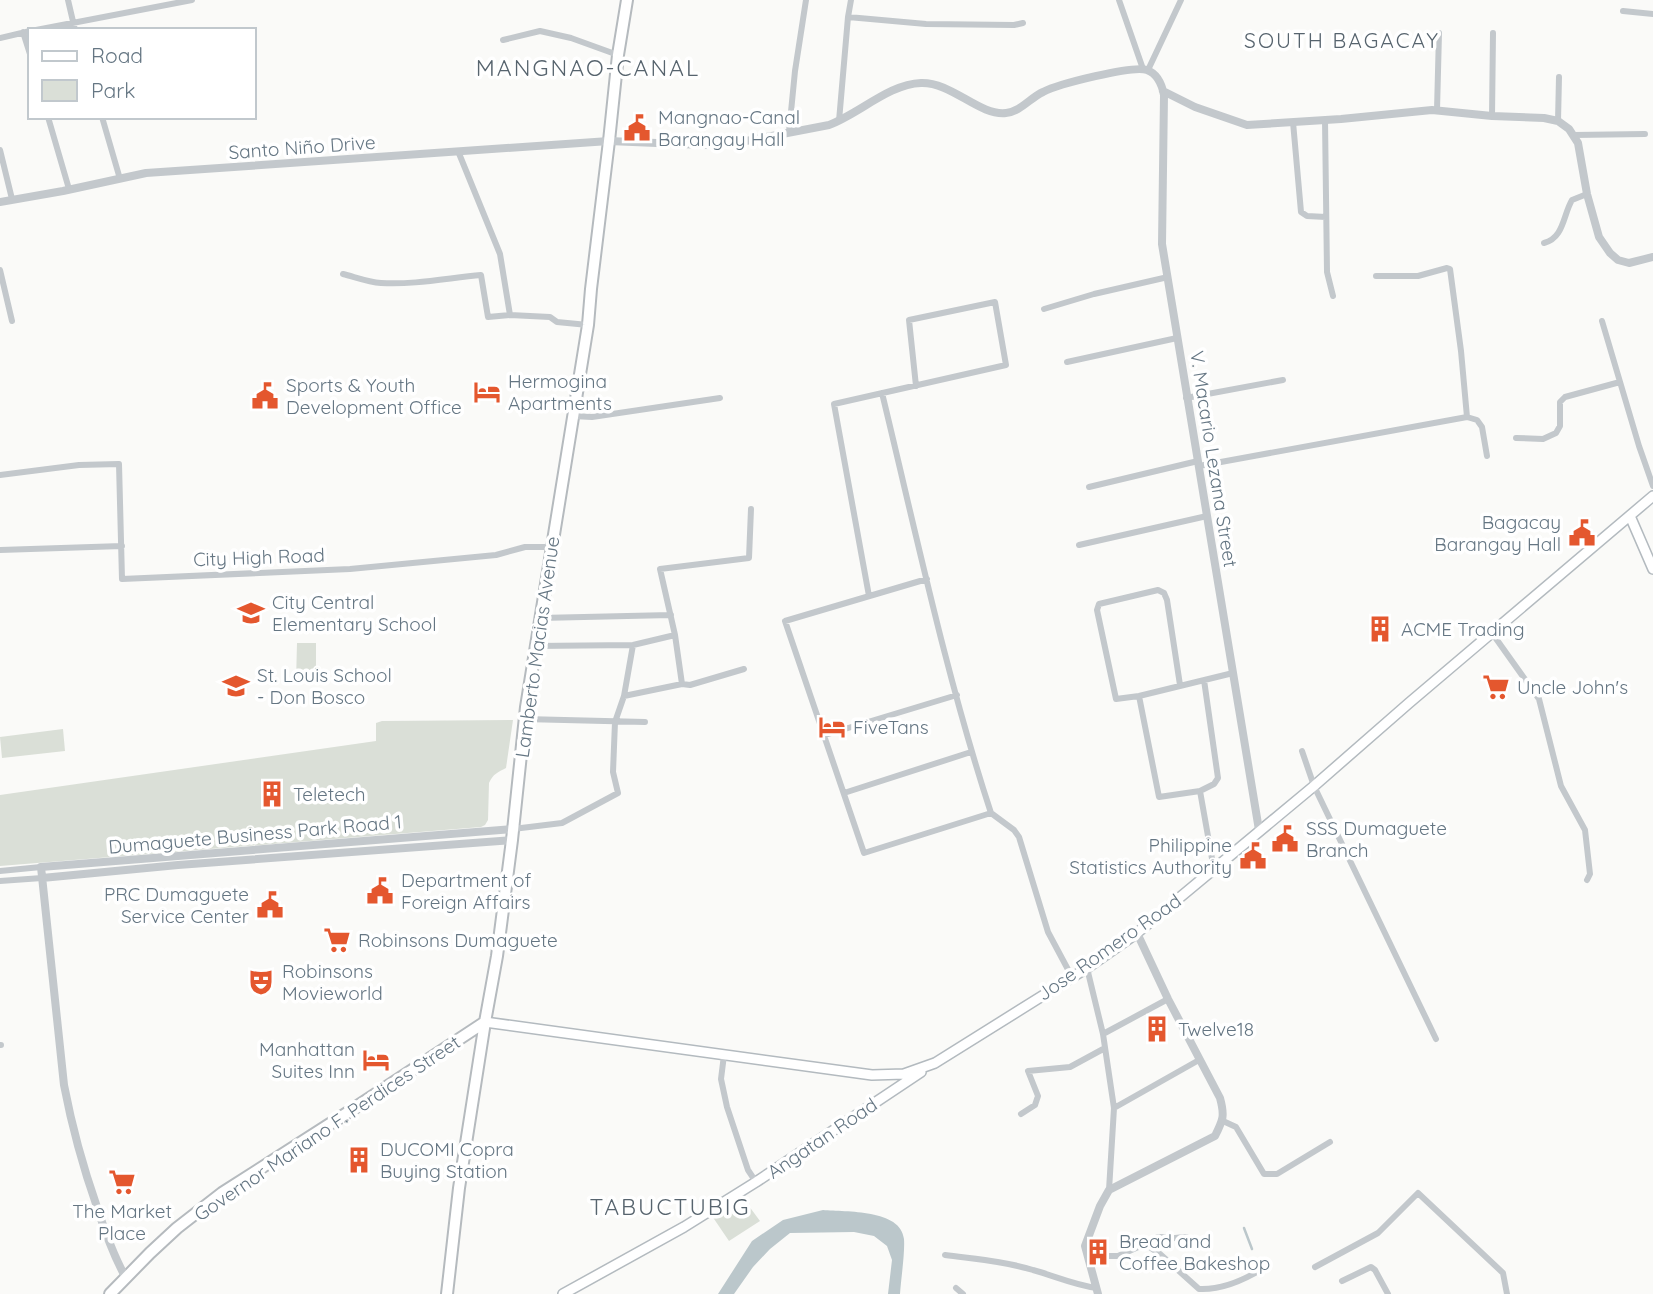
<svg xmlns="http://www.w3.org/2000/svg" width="1653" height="1294" font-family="Quicksand,sans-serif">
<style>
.green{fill:#dadfd7}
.water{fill:#bbc7cb}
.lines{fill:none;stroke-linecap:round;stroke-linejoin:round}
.stream{stroke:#bbc7cb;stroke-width:2.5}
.secondary-casing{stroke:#b3babf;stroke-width:12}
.primary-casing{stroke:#b5babe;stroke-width:14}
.minor{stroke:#c3c8cc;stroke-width:6}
.tertiary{stroke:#c3c8cc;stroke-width:8}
.secondary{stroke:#fff;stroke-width:9}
.primary{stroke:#fff;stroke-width:10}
.labels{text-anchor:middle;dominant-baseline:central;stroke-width:7;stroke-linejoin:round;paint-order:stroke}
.poi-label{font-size:19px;fill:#657683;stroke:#fff;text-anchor:start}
.street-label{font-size:19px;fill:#657683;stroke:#fff}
.neighbourhood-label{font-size:21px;letter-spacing:2px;fill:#57646e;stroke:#fff}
.quarter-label{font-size:23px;letter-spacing:2px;fill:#57646e;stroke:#fff}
</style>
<rect width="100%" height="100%" fill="#fafaf8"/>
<path class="green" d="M297,643h19v39h-20z
M513,720l-7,48c-8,4 -13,6 -17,15l-1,37 -3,5 -4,2 -481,39v-71l376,-54v-18l6,-2z
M63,729l2,22 -63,7 -2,-21z
M743,1198l17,23 -31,20 -17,-25z"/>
<path class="water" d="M823,1210c23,2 78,-1 81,29 1,14 -3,40 -4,55h-12l4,-34 -5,-14 -13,-10 -20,-4 -64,1 -20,16 -17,18 -19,27h-16l34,-53 31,-21z"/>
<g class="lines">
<path class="stream" d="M1244,1228l8,21"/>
<g class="secondary-casing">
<path id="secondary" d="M1630,516l23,53
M485,1022l387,53 32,-1 31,-11 152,-95 50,-35 177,-147 95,-83 244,-207
M563,1294l121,-67 72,-45 165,-110"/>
</g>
<g class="primary-casing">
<path id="primary" d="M110,1294l40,-41 27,-25 45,-35 125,-80 138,-91
M447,1294l12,-106 26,-166 12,-66 15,-116 14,-133 62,-382 3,-36 18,-148 9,-86 9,-55"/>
</g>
<path class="minor" d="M68,0l7,30
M1119,0l24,69
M1623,11l30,3
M848,17l78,7 88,1 9,-2
M36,30l156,-30
M23,32l7,22
M0,38l30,-7
M503,40l37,-9 31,7 47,17
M1148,70l33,-70
M1437,110l2,-77
M1492,116l1,-83
M48,117l21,72
M102,117l18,62
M1325,120l2,152 6,24
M839,121l9,-104 3,-17
M1558,121l1,-44
M1293,122l8,90 6,4 19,1
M789,132l6,-61 11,-71
M1574,135l71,-1
M0,150l12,49
M458,151l42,103 10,61
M1544,243c20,-5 19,-28 28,-43l15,-6
M0,270l12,51
M343,274c12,3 25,8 38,9 33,2 67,-5 100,-8l7,42 22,-2 40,2 7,5 31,3
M1376,276h42l29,-8 3,1 11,82 6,66
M1044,309l50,-15 74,-17
M1602,321l37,125 14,40
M1067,362l110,-24
M882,393c34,140 64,283 109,420l-127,40 -79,-232 142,-42
M1186,398l97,-18
M573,416l19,1 128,-19
M1516,438l27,1 13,-6 4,-7v-24l5,-5 55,-15
M1199,466l268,-49 10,3 5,7 5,29
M0,475l79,-10 40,-1 3,115 228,-10 146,-14 29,-8h26
M1089,487l109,-26
M1079,545l128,-29
M0,550l122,-4
M869,596l-35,-192 172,-39 -11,-63 -86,18 7,66
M540,618l131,-3
M1492,633l47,66 22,87 24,44 5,44 -3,6
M535,646l98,-1 42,-10
M682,684l-7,-49 -15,-66 89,-11 2,-49
M1180,685l-13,-85 -3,-7 -6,-3 -59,14 -2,6 19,89 23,-3 94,-23
M624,696l58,-12 8,1 54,-16
M1139,696l20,101 41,-6 14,79
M524,719l121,3
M825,735l132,-40
M1302,751l12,35 122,253
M1200,791l14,-7 4,-6 -14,-98
M844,793l127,-41
M991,813l23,17 5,7 29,95 24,45
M513,829l49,-6 56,-30 -5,-21 2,-50 9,-26 9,-51
M0,871l41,-4
M0,881l42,-3
M1087,968l16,66 11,74 -5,82
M1103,1034l65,-35
M0,1045h1
M724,1055l-3,24 6,28 21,63 8,12
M1114,1108l85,-48
M1021,1114l14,-9 3,-9 -10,-25 42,-4 35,-19
M1223,1121l13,6 28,47h13l53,-32
M1149,1246c6,-10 8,-10 19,-8 6,1 13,-1 18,-1
M945,1255c29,4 59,6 88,15 22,6 41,15 64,18
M1088,1260l14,-4h16l27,-12 15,10 39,35c21,1 45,-9 63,-20
M1315,1267l63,-34 40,-40 85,80 4,21
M1342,1281l29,-14 4,3 13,24
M956,1288l7,6"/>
<path class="tertiary" d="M1163,91l32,16 52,18 94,-6 91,-9 60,6 52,2 14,3 11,8 9,14 9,51 12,43 11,16 8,7 11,3 24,-6
M0,202l63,-11 83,-18 463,-32 95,4 42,-4 83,-16c30,-11 60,-41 92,-42 31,-1 58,33 85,30 14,-1 24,-15 37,-21 15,-8 90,-27 104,-22 11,4 15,15 17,25l-2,149 97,586
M42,878l136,-13 334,-25
M126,1278c-13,-23 -21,-46 -29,-71 -14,-40 -25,-80 -33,-122l-23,-218 472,-38
M1098,1294l-13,-48 15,-40 9,-16 106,-54c8,-16 10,-20 5,-38l-52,-99 -31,-66"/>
<use href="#secondary" class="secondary"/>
<use href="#primary" class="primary"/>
</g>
<defs>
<g id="civic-bare" transform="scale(2.1)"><path d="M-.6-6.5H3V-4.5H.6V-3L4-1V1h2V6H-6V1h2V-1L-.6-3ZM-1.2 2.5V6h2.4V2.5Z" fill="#e4572e" stroke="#fff" stroke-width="2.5" paint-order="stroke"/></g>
<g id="hotel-bare" transform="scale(2.1)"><path d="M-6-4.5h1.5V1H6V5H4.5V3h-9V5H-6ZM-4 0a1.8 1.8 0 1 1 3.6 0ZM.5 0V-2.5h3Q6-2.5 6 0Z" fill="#e4572e" stroke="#fff" stroke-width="2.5" paint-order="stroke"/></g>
<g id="school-bare" transform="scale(2.1)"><path d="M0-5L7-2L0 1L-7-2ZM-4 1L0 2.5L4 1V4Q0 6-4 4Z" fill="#e4572e" stroke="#fff" stroke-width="2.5" paint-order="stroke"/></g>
<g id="building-bare" transform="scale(2.1)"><path d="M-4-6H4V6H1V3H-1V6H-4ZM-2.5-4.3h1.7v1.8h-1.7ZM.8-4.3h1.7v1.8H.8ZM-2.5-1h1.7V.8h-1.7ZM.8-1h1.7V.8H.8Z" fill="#e4572e" stroke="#fff" stroke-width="2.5" paint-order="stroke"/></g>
<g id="supermarket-bare" transform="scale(2.1)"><path d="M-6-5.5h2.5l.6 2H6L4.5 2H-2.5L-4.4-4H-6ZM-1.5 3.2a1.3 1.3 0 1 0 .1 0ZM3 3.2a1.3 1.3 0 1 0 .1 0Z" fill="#e4572e" stroke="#fff" stroke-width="2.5" paint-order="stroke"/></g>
<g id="theatre-bare" transform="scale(2.1)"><path d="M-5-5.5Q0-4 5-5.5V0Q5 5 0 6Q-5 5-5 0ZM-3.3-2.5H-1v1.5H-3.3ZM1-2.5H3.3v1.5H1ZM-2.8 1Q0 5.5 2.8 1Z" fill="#e4572e" stroke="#fff" stroke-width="2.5" paint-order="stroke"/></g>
</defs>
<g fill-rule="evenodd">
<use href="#civic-bare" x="637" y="128"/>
<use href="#hotel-bare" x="487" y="392"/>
<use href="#civic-bare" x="265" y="396"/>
<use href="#civic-bare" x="1582" y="533"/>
<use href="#school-bare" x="251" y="613"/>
<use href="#building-bare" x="1380" y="629"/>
<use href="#school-bare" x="236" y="686"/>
<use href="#supermarket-bare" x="1496" y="687"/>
<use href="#hotel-bare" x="832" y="727"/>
<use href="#building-bare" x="272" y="794"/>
<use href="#civic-bare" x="1285" y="839"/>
<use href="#civic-bare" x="1253" y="856"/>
<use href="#civic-bare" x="380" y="891"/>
<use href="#civic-bare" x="270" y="905"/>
<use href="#supermarket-bare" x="337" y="940"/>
<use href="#theatre-bare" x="261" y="982"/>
<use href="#building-bare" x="1157" y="1029"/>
<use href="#hotel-bare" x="376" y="1060"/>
<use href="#building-bare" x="359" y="1160"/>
<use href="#supermarket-bare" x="122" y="1182"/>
<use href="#building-bare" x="1098" y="1252"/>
</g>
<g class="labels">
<g class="poi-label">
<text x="658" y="117">Mangnao-Canal<tspan x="658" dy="22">Barangay Hall</tspan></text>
<text x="508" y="381">Hermogina<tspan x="508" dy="22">Apartments</tspan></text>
<text x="286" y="385">Sports &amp; Youth<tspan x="286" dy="22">Development Office</tspan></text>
<text x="1561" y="522" text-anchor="end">Bagacay<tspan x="1561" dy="22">Barangay Hall</tspan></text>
<text x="272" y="602">City Central<tspan x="272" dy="22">Elementary School</tspan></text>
<text x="1401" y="629">ACME Trading</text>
<text x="257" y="675">St. Louis School<tspan x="257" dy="22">- Don Bosco</tspan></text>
<text x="1517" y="687">Uncle John's</text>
<text x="853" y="727">FiveTans</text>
<text x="293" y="794">Teletech</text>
<text x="1306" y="828">SSS Dumaguete<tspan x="1306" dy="22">Branch</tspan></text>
<text x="1232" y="845" text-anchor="end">Philippine<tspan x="1232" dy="22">Statistics Authority</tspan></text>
<text x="401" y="880">Department of<tspan x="401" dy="22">Foreign Affairs</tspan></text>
<text x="249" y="894" text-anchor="end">PRC Dumaguete<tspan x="249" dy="22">Service Center</tspan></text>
<text x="358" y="940">Robinsons Dumaguete</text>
<text x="282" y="971">Robinsons<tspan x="282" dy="22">Movieworld</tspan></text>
<text x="1178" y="1029">Twelve18</text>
<text x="355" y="1049" text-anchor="end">Manhattan<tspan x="355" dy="22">Suites Inn</tspan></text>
<text x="380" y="1149">DUCOMI Copra<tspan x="380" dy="22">Buying Station</tspan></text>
<text x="122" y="1211" text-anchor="middle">The Market<tspan x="122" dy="22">Place</tspan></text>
<text x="1119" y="1241">Bread and<tspan x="1119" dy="22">Coffee Bakeshop</tspan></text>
</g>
<g class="street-label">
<text transform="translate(302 147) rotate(-4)">Santo Niño Drive</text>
<text transform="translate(1214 459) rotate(81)">V. Macario Lezana Street</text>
<text transform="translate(259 557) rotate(-2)">City High Road</text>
<text transform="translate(537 647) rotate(-82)">Lamberto Macias Avenue</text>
<text transform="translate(255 834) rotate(-5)">Dumaguete Business Park Road 1</text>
<text transform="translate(1109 947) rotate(-35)">Jose Romero Road</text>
<text transform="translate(327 1128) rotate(-34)">Governor Mariano F. Perdices Street</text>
<text transform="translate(822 1138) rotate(-34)">Angatan Road</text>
</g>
<g class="neighbourhood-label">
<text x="1342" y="40">SOUTH BAGACAY</text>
</g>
<g class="quarter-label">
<text x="588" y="67">MANGNAO-CANAL</text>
<text x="670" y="1206">TABUCTUBIG</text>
</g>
</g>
<rect x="28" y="28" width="228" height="91" fill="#ffffff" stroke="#c1c8cd" stroke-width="2"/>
<rect x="42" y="51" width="35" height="10" fill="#ffffff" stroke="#c1c8cd" stroke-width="2"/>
<text x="91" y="63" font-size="21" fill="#657683">Road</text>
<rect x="42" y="80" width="35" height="21" fill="#dadfd7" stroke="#c1c8cd" stroke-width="2"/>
<text x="91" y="98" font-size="21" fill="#657683">Park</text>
</svg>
